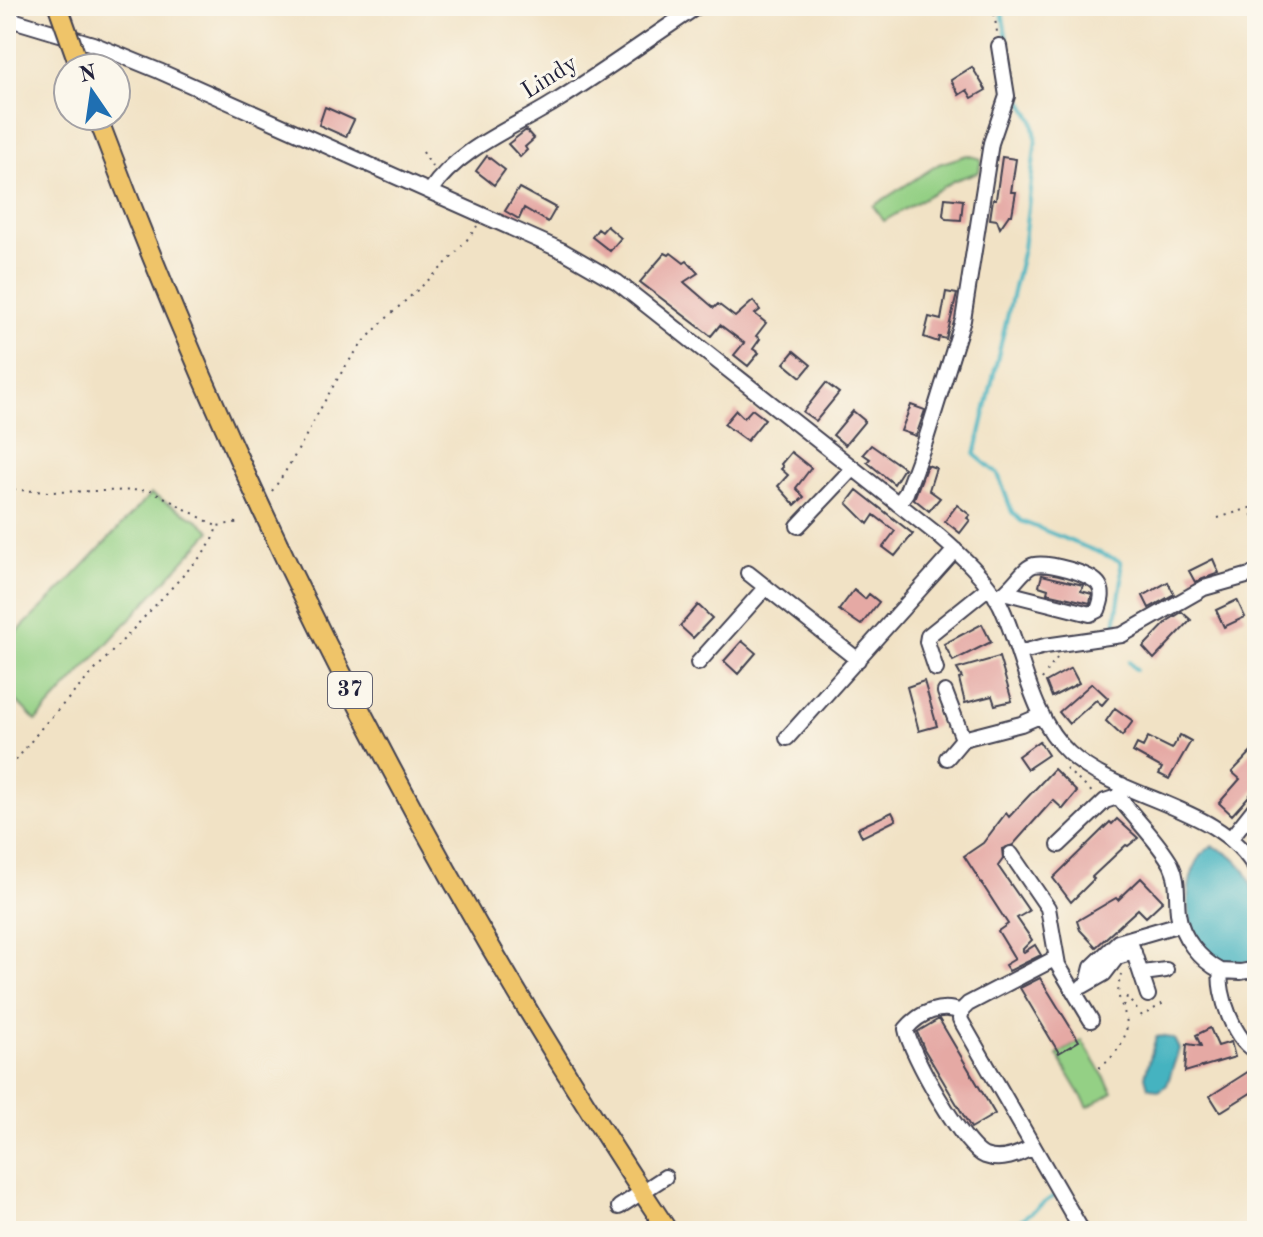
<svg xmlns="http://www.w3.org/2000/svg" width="1263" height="1237" font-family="'Old Standard TT',serif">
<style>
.green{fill:#94d085;stroke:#5b7960;stroke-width:2}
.water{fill:#45b3c0;stroke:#346a7e;stroke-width:2}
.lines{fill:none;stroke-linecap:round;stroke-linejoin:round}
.stream{stroke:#45b3c0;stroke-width:4}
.building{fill:#e5a9a4}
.minor-casing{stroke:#413f50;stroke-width:18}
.major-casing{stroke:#413f50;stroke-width:22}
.path{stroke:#413f50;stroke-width:2;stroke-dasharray:2 6;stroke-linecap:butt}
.minor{stroke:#fff;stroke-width:14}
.major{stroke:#efc469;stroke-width:18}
.major-bridge-casing{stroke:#413f50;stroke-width:22;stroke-linecap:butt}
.major-bridge{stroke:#efc469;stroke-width:18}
.labels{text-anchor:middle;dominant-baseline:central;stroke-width:6;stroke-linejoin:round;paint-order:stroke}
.shield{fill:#fbf7ec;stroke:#636270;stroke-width:2}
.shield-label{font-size:22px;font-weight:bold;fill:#22223b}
.street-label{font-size:24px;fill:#22223b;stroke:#fbf7ec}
</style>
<rect width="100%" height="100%" fill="#fbf7ec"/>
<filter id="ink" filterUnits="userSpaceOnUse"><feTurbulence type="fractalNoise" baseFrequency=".0125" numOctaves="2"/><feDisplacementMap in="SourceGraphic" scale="16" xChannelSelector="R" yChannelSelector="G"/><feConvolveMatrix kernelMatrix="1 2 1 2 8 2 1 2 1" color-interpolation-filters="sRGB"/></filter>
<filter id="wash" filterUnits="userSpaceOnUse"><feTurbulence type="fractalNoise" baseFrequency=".006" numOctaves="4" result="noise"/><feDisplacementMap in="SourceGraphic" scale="32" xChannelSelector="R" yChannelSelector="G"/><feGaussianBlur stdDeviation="1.8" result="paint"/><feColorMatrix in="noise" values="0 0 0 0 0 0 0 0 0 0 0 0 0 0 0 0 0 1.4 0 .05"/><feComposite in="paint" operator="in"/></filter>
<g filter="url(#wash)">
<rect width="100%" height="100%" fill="#f1e2c5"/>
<path class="green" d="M967,155l14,4 -2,13 -24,8 -71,41 -11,-15 66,-42z
M151,494l47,26 13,11 -175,190 -30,-31v-47l61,-60z
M1082,1040l31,52 -25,15 -31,-52z"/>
<path class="water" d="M1212,846c51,17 45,71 45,114 -15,4 -29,5 -43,-3 -33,-19 -35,-91 -2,-111z
M1163,1036l11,3 5,10 -12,36 -8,6 -11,-4 -3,-11 11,-39z"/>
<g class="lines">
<path class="stream" d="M1001,6l15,84 17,30 3,19 -13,110 -48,206 23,19 14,38 9,9 99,40 2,18 -8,54
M1129,662l7,8
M1005,1231l50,-36"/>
</g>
<g id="blocks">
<path class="building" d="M972,67l14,23 -14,8 -5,-8 -8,5 -8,-15z
M325,107l29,13 -8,17 -27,-12z
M526,130l8,9 -9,8 2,3 -7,7 -12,-13z
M487,156l18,14 -11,15 -18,-14z
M1002,157l14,2 -5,33h5l-4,23h-3l-9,13 -3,-8 -7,-1 3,-20h3z
M519,188l37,20 -8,14 -24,-14 -5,11 -14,-8z
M945,198l18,2 -2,20 -15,-1 -3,-4z
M607,226l14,12 -11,13 -18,-14 6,-8 4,3z
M665,253l4,2 2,-2 13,10 3,-2 11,12 -14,9 30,26 4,-4 17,13 18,-16 7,9 -5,4 11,9 -10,13 4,3 -7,10 6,4 -11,13 -14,-11 10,-12 -24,-18 -9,11 -71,-54z
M946,292l11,2 -11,45 -7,-2 -1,5 -14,-5 5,-20 12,3z
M794,351l17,14 -10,12 -17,-14z
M826,383l13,10 -23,28 -13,-9z
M911,405l14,5 -9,26 -15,-5z
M752,409l13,10 -18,22 -23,-17 12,-14 8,8z
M853,411l12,10 -20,24 -12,-10z
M871,445l33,23 -10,16 -27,-22 3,-3 -7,-5z
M791,452l20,16 -15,20 8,9 -9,8 -17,-19 10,-11 -7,-6 2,-2 -2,-3z
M927,465l9,3 -7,22 11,8 -11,13 -15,-12z
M857,490l56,44 -18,22 -12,-9 12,-16 -21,-16 -6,9 -21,-21z
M957,505l13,10 -3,3 3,2 -10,13 -15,-12z
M1213,559l6,14 -24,9 -6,-11z
M1042,575l41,10 -2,6 11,3 -2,9 -43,-10 1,-4 -9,-3z
M1168,582l6,12 -25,14 -6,-12z
M854,590l11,9 4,-5 10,8 -18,23 -22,-15z
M1237,600l8,17 -21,10 -8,-17z
M698,605l14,13 -19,20 -13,-12z
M1182,612l9,8 -37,39 -11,-12 26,-27z
M982,624l9,18 -38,19 -9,-17z
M742,641l14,12 -18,21 -14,-13z
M999,657l13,44 -17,4 -3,-9 -27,7 -6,-24 3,-1 -5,-9z
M1071,668l8,15 -27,14 -6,-15z
M924,681l13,45 -18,5 -12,-44z
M1092,683l16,15 -6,7 -6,-5 -27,24 -10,-12z
M1115,708l18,13 -11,15 -16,-15z
M1180,735l11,6 -22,38 -10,-5 3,-6 -29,-16 4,-8 6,3 5,-10 24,12z
M1039,741l9,14 -21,14 -9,-13z
M1257,746v41l-25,28 -13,-12 21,-24 -8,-7z
M1054,769l23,23 -14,17 -10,-9 -40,45 -11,4 1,10 -5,7 31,45 -12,7 15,22 -10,10 2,2 11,-7 6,10 -32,16 -4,-6 10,-6 -17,-28 10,-7 -44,-68 19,-13 23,-30 3,4z
M892,812l4,8 -34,17 -4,-9z
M1117,819l21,19 -10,8 -2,-1 -34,32 2,2 -23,23 -18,-24 57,-56 2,2z
M1141,878l22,23 -17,16 -8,-8 -42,38 -16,-17 -3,-9 39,-23 2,2z
M1040,978l39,63 -20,12 -39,-65z
M939,1019l56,95 -24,14 -47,-79 -7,-17z
M1210,1028l8,18 13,-4 4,15 -50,15 2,-28 14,2 -5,-11z
M1257,1066v23l-37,23 -10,-16z"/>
</g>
</g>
<g filter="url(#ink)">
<use href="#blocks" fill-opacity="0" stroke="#413f50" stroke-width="2"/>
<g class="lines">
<g class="minor-casing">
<path id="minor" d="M6,18l87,26 66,27 404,180 54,31 322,254c23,20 46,41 61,68 23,47 29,112 69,149 53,49 152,51 188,118
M430,191c29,-43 82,-62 125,-89 48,-30 95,-64 143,-96
M898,504l8,-11 20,-54 37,-119 28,-177 16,-47 -8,-50
M798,526l55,-58
M748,573l110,87
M996,598c17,-8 26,-30 38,-33 13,-3 58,8 65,20 5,8 2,17 -1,25l-8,4 -83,-21
M1019,653l26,-7 77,-11 82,-47 53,-15
M698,663l68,-76
M936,669l-9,-27 1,-6 61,-49
M945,692l18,47
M787,738l168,-188
M947,758l16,-19 58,-15 21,-9
M1122,785l-2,7 1,8c16,21 37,41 50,64 8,16 5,31 7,49 3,24 22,47 43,58 -4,21 14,73 36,80
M1231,838l26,-33
M1059,845l46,-44 15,-5
M1011,854l37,54 10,57 33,55
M1132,947l16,48
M1056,958l-88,46 -6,6 -2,9 122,212
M1221,971l20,1 16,-3
M1143,973l23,-3
M1088,983l4,-16 26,-25 62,-18
M1083,986l21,-12 13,-17 17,-5
M961,1012c-20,-8 -41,0 -55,17 4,24 57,118 79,127 16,6 33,-1 48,-9
M619,1207l46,-30"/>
</g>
<g class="major-casing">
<path id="major" d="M97,116c147,392 338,767 571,1115"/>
</g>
<path class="path" d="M993,6l4,26
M423,152l9,15
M6,489l42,3 103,-2 65,36
M272,491c33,-45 52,-98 86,-142 36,-45 87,-75 119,-123
M1218,518l32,-10 7,25
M1042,679l15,-21
M1066,769l28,25
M6,773l37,-47 160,-172 10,-14 4,-14 23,-4
M1123,1006l4,-9 15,19 25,-15
M1099,1068c14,-9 32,-32 27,-50 -6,-21 -11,-20 -5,-44"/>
<use href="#minor" class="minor"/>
<use href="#major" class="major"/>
<g class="major-bridge-casing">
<path id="major-bridge" d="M58,6l22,62"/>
</g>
<use href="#major-bridge" class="major-bridge"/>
</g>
</g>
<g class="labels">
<rect class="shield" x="328" y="672" width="44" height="36" rx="6"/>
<g class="shield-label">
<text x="350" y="690">37</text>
</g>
<g class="street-label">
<text transform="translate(550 78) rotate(-32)">Lindy</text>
</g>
</g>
<rect width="1263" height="1237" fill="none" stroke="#fbf7ec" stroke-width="32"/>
<g transform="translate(92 92) rotate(347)"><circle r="38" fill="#fbf7ec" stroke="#a4a2a5" stroke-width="2"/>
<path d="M0-6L14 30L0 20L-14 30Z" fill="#1f6fb2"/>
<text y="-12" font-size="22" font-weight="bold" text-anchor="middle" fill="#22223b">N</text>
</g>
</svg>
